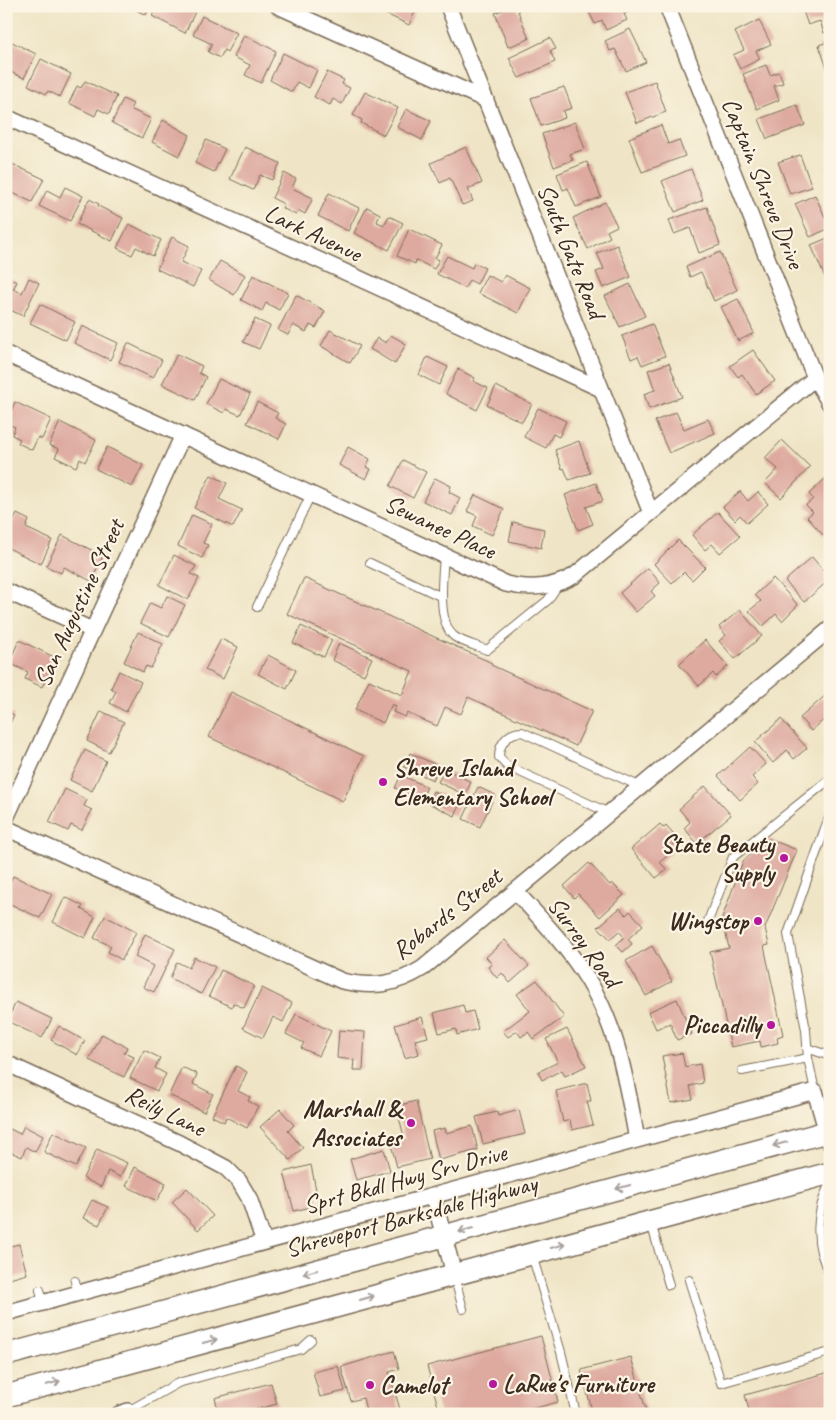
<svg xmlns="http://www.w3.org/2000/svg" width="836" height="1420" font-family="Caveat,sans-serif">
<style>
.building{fill:#deaaa0}
.lines{fill:none;stroke-linecap:round;stroke-linejoin:round}
.lane-casing{stroke:#7a6b58;stroke-width:10}
.street-casing{stroke:#7a6b58;stroke-width:18}
.secondary-casing{stroke:#7a6b58;stroke-width:24}
.lane{stroke:#fff;stroke-width:8}
.street{stroke:#fff;stroke-width:15}
.secondary{stroke:#fff;stroke-width:21}
.oneway{stroke:#a79f9a}
.poi-dot{fill:#b5179e;stroke:#fcf5e5;stroke-width:2}
.labels{text-anchor:middle;dominant-baseline:central;stroke-width:4.5;stroke-linejoin:round;paint-order:stroke}
.street-label{font-size:25px;fill:#3b2a1e;stroke:#fcf5e5}
.poi-label{font-size:25px;font-weight:bold;fill:#3b2a1e;stroke:#fcf5e5;text-anchor:end}
</style>
<rect width="100%" height="100%" fill="#fcf5e5"/>
<filter id="ink" filterUnits="userSpaceOnUse"><feTurbulence type="fractalNoise" baseFrequency=".02" numOctaves="2"/><feDisplacementMap in="SourceGraphic" scale="10" xChannelSelector="R" yChannelSelector="G"/><feConvolveMatrix kernelMatrix="1 2 1 2 8 2 1 2 1" color-interpolation-filters="sRGB"/></filter>
<filter id="wash" filterUnits="userSpaceOnUse"><feTurbulence type="fractalNoise" baseFrequency=".0096" numOctaves="4" result="noise"/><feDisplacementMap in="SourceGraphic" scale="20" xChannelSelector="R" yChannelSelector="G"/><feGaussianBlur stdDeviation="1.12" result="paint"/><feColorMatrix in="noise" values="0 0 0 0 0 0 0 0 0 0 0 0 0 0 0 0 0 1.4 0 .05"/><feComposite in="paint" operator="in"/></filter>
<g filter="url(#wash)">
<rect width="100%" height="100%" fill="#efe4c5"/>
<g id="blocks">
<path class="building" d="M128,6h22l-4,9z
M157,6h26l12,6 -10,21 -33,-17z
M369,6h46l2,1 -8,18z
M513,6h3l13,33 -21,8 -13,-34z
M586,6h39l3,6 -4,2 3,6 -21,10 -4,-10 -7,4z
M808,6h22v25l-6,2 -4,-12 -12,4 -6,-17z
M202,16l35,17 -10,19 -3,-2 -4,8 -12,-6 4,-8 -19,-9z
M759,20l12,24 -15,7 4,8 -20,10 -7,-14 11,-5 -9,-18z
M630,29l16,33 -20,9 -11,-22 -5,2 -5,-10z
M244,35l32,16 -15,32 -16,-8 5,-10 -16,-8z
M550,38l6,11 -6,2 5,11 -36,16 -10,-20z
M6,39l30,15 -12,24 -18,-8z
M830,41v33h-1l-10,-29z
M283,53l34,17 -8,18 -12,-6 -5,10 -22,-12z
M41,59l30,15 -11,23 -12,-6 -2,3 -18,-9z
M766,65l4,10 9,-3 4,11 -9,3 5,14 -22,9 -14,-35z
M327,72l17,8 -2,4 8,4 -8,16 -9,-5 -3,6 -16,-8z
M85,81l32,15 -8,18 -11,-5 -3,7 -26,-13 8,-17 4,2z
M655,81l11,31 -29,11 -12,-31z
M564,87l8,21 -9,3 2,7 -24,8 -10,-28z
M365,92l33,16 -14,27 -23,-12 1,-3 -9,-5z
M123,99l10,5 -3,5 21,10 -9,19 -30,-15z
M797,105l8,20 -38,14 -8,-20z
M406,109l25,12 -9,19 -25,-13z
M163,120l27,15 -11,21 -27,-14z
M575,122l10,27 -15,5 3,6 -19,7 -12,-33z
M661,125l7,19 11,-4 6,16 -43,16 -13,-34z
M206,140l19,9 -11,23 -19,-9z
M245,147l35,16 -8,17 -12,-5 -7,15 -23,-11z
M466,147l16,36 -14,6 5,12 -11,4 -12,-27 -10,5 -9,-20z
M800,155l12,32 -22,7 -12,-32z
M8,162l36,17 -12,23 -26,-12z
M587,162l14,35 -25,10 -8,-19 -5,2 -6,-16z
M691,169l12,31 -28,12 -13,-31z
M284,173l12,6 -4,9 21,10 -8,16 -7,-4 -2,5 -14,-7 2,-4 -12,-6z
M65,187l18,9 -13,25 -31,-15 8,-16 13,7z
M329,193l30,15 -11,23 -30,-15z
M815,195l15,33 -20,9 -15,-33z
M89,199l10,5 -1,2 25,12 -11,23 -35,-17z
M605,202l12,24 -10,5 3,6 -22,12 -15,-31z
M367,207l13,7 -3,8 7,3 5,-9 14,7 -14,27 -35,-17z
M707,207l13,38 -21,8 -9,-25 -16,6 -5,-14z
M129,224l32,16 -8,16 -17,-9 -4,8 -15,-7z
M409,229l33,16 -7,13 4,2 -5,9 -18,-9 -1,4 -18,-8z
M172,237l17,9 -8,16 20,9 -8,16 -36,-18z
M830,237v42l-4,1 -15,-35z
M617,245l14,32 -28,11 -7,-16 8,-3 -7,-16z
M720,252l17,38 -23,11 -13,-29 -11,5 -4,-10z
M447,256l25,12 2,-5 11,5 -8,16 -8,-4 -4,8 -28,-14z
M220,261l25,14 -11,20 -25,-15z
M253,275l35,18 -9,17 -13,-7 -4,8 -21,-11z
M487,275l14,7 4,-7 25,13 -12,25 -40,-20z
M6,277l11,5 -4,7 9,4 7,-15 10,5 -16,33 -17,-8z
M630,284l15,32 -25,11 -15,-31z
M296,295l29,16 -9,17 -6,-3 -4,7 -13,-7 -5,10 -10,-5z
M738,299l16,34 -16,8 -17,-34z
M40,304l35,18 -9,18 -36,-17z
M255,319l15,7 -11,23 -16,-7z
M652,324l13,32 -23,9 -4,-9 -7,3 -9,-23z
M82,326l36,17 -8,17 -36,-17z
M330,330l30,16 -10,17 -29,-17z
M391,335l15,9 -11,20 -25,-15 7,-11 9,5z
M128,343l34,17 -9,18 -34,-16z
M753,350l22,31 -19,13 -14,-20 -4,3 -8,-11z
M177,354l25,12 -3,7 7,4 -11,23 -33,-16z
M427,357l21,10 -9,18 -20,-10z
M669,363l13,34 -33,12 -5,-15 11,-4 -7,-20z
M458,369l17,9 -2,3 15,7 -11,22 -31,-16z
M219,379l31,15 -10,21 -14,-6 -2,4 -18,-9z
M496,386l36,18 -10,18 -35,-17z
M15,402l36,17 -9,20 -4,-2 -6,13 -14,-7 2,-4 -8,-4 3,-8 -9,-4z
M257,402l21,11 -3,5 11,6 -7,15 -32,-16z
M538,408l28,13 -7,16 -6,-3 -7,14 -22,-11z
M676,412l8,17 24,-10 7,14 -46,20 -14,-32z
M60,422l36,18 -11,22 -5,-3 -4,8 -21,-10 4,-8 -10,-4z
M782,440l28,27 -29,31 -16,-15 13,-14 -13,-11z
M579,441l11,32 -21,7 -5,-12 -2,1 -7,-19z
M107,447l36,18 -11,22 -36,-18z
M348,447l22,12 -4,8 5,2 -5,10 -27,-14z
M403,460l23,12 -13,26 -23,-12z
M211,475l16,8 -8,16 23,11 -9,17 -39,-19z
M828,476l2,2v51l-7,6 -16,-18 6,-5 -7,-7 7,-6 -4,-5z
M435,478l16,8 -2,6 11,6 -8,17 -29,-14z
M596,483l7,18 -17,6 7,17 -15,6 -13,-35z
M740,491l8,10 10,-9 10,12 -21,19 -7,-8 -5,5 -12,-13z
M475,495l29,14 -12,26 -19,-9 4,-10 -10,-5z
M718,512l22,24 -20,17 -8,-9 -7,6 -13,-15z
M17,514l12,6 -3,8 26,12 -11,24 -35,-17v-12z
M192,515l20,9 -9,19 5,2 -6,13 -24,-12z
M513,522l31,7 -3,19 -32,-7z
M62,535l41,21 -12,25 -27,-14 -3,6 -15,-7z
M678,540l27,27 -13,13 -8,-8 -12,11 -18,-19z
M174,555l22,11 -5,8 8,4 -11,22 -29,-15z
M812,557l18,22 -26,23 -19,-21z
M648,568l12,15 -9,8 4,5 -19,16 -16,-19z
M304,578l188,85 -1,2 101,46 -16,35 -108,-49 -7,17 -16,-7 -8,19 -30,-13 -2,4 -12,-5 3,-6 -4,-2 -9,19 -28,-13 14,-30 33,15 10,-24 -125,-57z
M773,578l25,27 -16,16 -6,-7 -13,12 -14,-15 12,-10 -6,-6z
M167,596l18,9 -16,32 -29,-14 10,-20 11,5z
M740,610l22,26 -27,23 -16,-18 7,-6 -7,-8z
M301,626l31,14 -8,17 -31,-14z
M138,632l25,12 -12,24 -5,-2 -3,6 -19,-10z
M221,639l17,8 -15,32 -18,-9z
M19,640l37,18 -14,29 -17,-8 3,-7 -19,-9z
M705,640l23,26 -12,11 -3,-4 -14,13 -20,-22z
M339,643l33,15 -8,17 -32,-15z
M268,655l28,15 -9,19 -29,-15z
M119,671l22,11 -15,30 -16,-9 6,-12 -5,-3z
M231,692l133,64 -21,45 -134,-64z
M827,694l3,3v24l-3,-4 -16,14 -11,-13z
M6,711l8,4 -8,16z
M101,711l23,11 -15,30 -22,-11z
M781,719l26,29 -13,11 -7,-9 -14,13 -18,-21z
M750,747l16,17 -14,13 6,7 -18,16 -22,-24z
M85,750l21,11 -14,30 -22,-11z
M410,753l29,13 -6,14 -29,-13z
M445,769l26,13 -6,13 -27,-13z
M401,775l26,12 -6,14 -26,-13z
M705,786l26,29 -34,28 -13,-15 6,-6 -11,-13z
M478,787l17,8 -15,32 -17,-8z
M65,789l22,11 -3,6 8,4 -10,20 -11,-5 -3,6 -19,-9z
M433,791l27,12 -5,13 -27,-13z
M660,824l3,4 3,-3 13,15 -9,7 3,4 -13,11 7,8 -11,8 -25,-29z
M769,839l28,11 -32,78 4,17 -5,1 19,89 -6,2 1,6 -17,4 -1,-6 -29,6 -21,-95 19,-4 -7,-30 21,-57z
M589,863l21,22 2,-2 12,12 -24,22 -22,-23 -4,4 -10,-12z
M13,876l39,18 -12,24 -34,-16v-12z
M65,897l18,9 -2,3 14,8 -10,21 -32,-16z
M620,908l6,7 4,-4 13,14 -15,14 4,5 -9,8 -7,-7 8,-8 -5,-6 -9,8 -12,-12z
M105,916l31,16 -14,28 -14,-8 3,-6 -17,-8z
M145,934l30,15 -21,43 -11,-5 10,-21 -18,-9z
M505,940l24,26 -19,17 -8,-10 -5,5 -9,-11 4,-3 -6,-7z
M652,946l20,35 -26,15 -20,-35z
M194,957l21,10 -14,27 -31,-16 7,-16 12,6z
M221,970l33,16 -10,22 -11,-5 -1,4 -23,-11z
M537,980l27,37 -31,22 -5,-7 -7,5 -4,-6 -9,6 -5,-6 27,-20 -13,-17z
M262,988l30,15 -9,19 -10,-5 -10,21 -20,-10z
M677,999l15,35 -15,6 -7,-17 -14,6 -8,-17z
M16,1002l36,17 -10,19 -35,-17z
M463,1005l2,8 8,-2 5,18 -21,6 -1,-6 -17,4 -5,-20z
M296,1014l35,17 -12,25 -18,-8 3,-5 -18,-9z
M422,1017l6,20 -13,3 4,14 -14,4 -10,-33z
M59,1026l26,15 -8,14 -26,-15z
M567,1029l19,37 -21,10 -3,-6 -20,10 -4,-8 20,-10 -12,-23z
M339,1030l26,2 -2,38h-10l1,-10 -17,-2z
M102,1034l25,13 -3,6 10,4 -10,20 -35,-17z
M144,1050l16,8 -5,10 11,6 -9,17 -27,-13z
M682,1053l3,14 15,-3 3,19 -13,3 3,13 -22,4 -9,-47z
M236,1066l11,6 -9,19 12,6 -2,4 10,5 -11,22 -21,-11 -2,5 -12,-6z
M182,1067l15,7 -4,10 20,10 -9,18 -35,-17z
M587,1083l4,18h-4l6,24 -21,5 -2,-10 -7,2 -7,-31z
M416,1101l14,58 -33,8 -6,-23 14,-4 -9,-34z
M280,1109l14,16 -6,6 15,17 -13,12 -30,-33z
M519,1110l6,24 -42,10 -7,-27 21,-5 1,4z
M24,1126l19,10 -8,16 -9,-5 -4,10 -16,-7v-19l2,-3 12,6z
M472,1126l6,24 -39,10 -7,-29 13,-3 1,5z
M53,1132l33,16 -10,19 -32,-15z
M97,1149l30,14 -7,14 -12,-6 -7,16 -18,-9z
M384,1149l6,22 -34,9 -6,-21z
M311,1165l8,40 -25,6 -10,-39z
M135,1167l31,16 -9,18 -31,-15z
M187,1188l26,28 -15,14 -26,-28z
M92,1200l16,7 -9,18 -16,-7z
M19,1244l8,30 -21,6v-33z
M541,1336l17,66 -45,12h-73l-13,-48z
M394,1351l5,18 -10,3 12,41 -34,1 -4,-16 -12,3 -10,-34z
M631,1357l16,57h-54l-12,-44z
M338,1366l7,25 -25,6 -7,-25z
M830,1372v42h-80l-5,-19z
M271,1383l6,21 -39,10h-19l-4,-16z"/>
</g>
</g>
<g filter="url(#ink)">
<use href="#blocks" fill-opacity="0" stroke="#7a6b58" stroke-width="1"/>
<g class="lines">
<g class="lane-casing">
<path id="lane" d="M444,555c-1,20 -8,69 11,82 9,6 22,9 32,13l61,-50 10,-15
M370,563l72,34
M257,607l54,-113
M609,813l-102,-47 -8,-9c0,-13 9,-25 23,-25l119,55
M824,831l6,-16
M708,921l25,-64 97,-78
M807,1048l23,8
M742,1071l66,-13
M815,1091l-7,-33 -2,-28 -18,-96 36,-103 6,2
M830,1183c-14,27 -17,63 0,90
M651,1223l18,62
M532,1255l29,97 15,62
M454,1275l9,34
M689,1280l32,103 109,-31
M75,1281l3,12
M40,1290l3,13
M128,1411l50,-28 123,-34 10,-9"/>
</g>
<g class="street-casing">
<path id="street" d="M278,6l208,94
M448,6l203,507
M667,6l148,372 15,26
M6,117l595,272
M6,354l500,230c25,6 46,4 68,-8l241,-198
M6,591l86,39
M6,818l177,-383
M6,828l336,153c31,7 54,4 81,-13l407,-339
M515,891c26,28 53,56 73,89 30,49 39,104 49,160
M6,1063l173,80 47,25 13,13 10,17 15,44
M433,1196l21,78
M6,1313l809,-222 15,52
M119,1414l9,-3"/>
</g>
<g class="secondary-casing">
<path id="secondary" d="M6,1355l824,-224
M6,1396l824,-223"/>
</g>
<use href="#lane" class="lane"/>
<use href="#street" class="street"/>
<use href="#secondary" class="secondary"/>
</g>
<defs><path id="oneway-shaft" d="M-6 0H5M1.5-3L5.5 0L1.5 3" fill="none" stroke-width="1.6" stroke-linecap="round" stroke-linejoin="round" transform="scale(1.25)"/></defs>
<g class="oneway">
<use href="#oneway-shaft" transform="translate(780 1144) rotate(165)"/>
<use href="#oneway-shaft" transform="translate(623 1187) rotate(165)"/>
<use href="#oneway-shaft" transform="translate(466 1230) rotate(165)"/>
<use href="#oneway-shaft" transform="translate(558 1246) rotate(-15)"/>
<use href="#oneway-shaft" transform="translate(310 1272) rotate(165)"/>
<use href="#oneway-shaft" transform="translate(367 1298) rotate(-16)"/>
<use href="#oneway-shaft" transform="translate(210 1341) rotate(-15)"/>
<use href="#oneway-shaft" transform="translate(53 1383) rotate(-15)"/>
</g>
</g>
<g class="poi-dot">
<circle cx="383" cy="782" r="5"/>
<circle cx="784" cy="858" r="5"/>
<circle cx="758" cy="921" r="5"/>
<circle cx="771" cy="1025" r="5"/>
<circle cx="411" cy="1123" r="5"/>
<circle cx="493" cy="1384" r="5"/>
<circle cx="370" cy="1385" r="5"/>
</g>
<g class="labels">
<g class="street-label">
<text transform="translate(763 183) rotate(68)">Captain Shreve Drive</text>
<text transform="translate(313 233) rotate(25)">Lark Avenue</text>
<text transform="translate(571 251) rotate(68)">South Gate Road</text>
<text transform="translate(440 527) rotate(25)">Sewanee Place</text>
<text transform="translate(79 603) rotate(-65)">San Augustine Street</text>
<text transform="translate(447 914) rotate(-38)">Robards Street</text>
<text transform="translate(584 942) rotate(54)">Surrey Road</text>
<text transform="translate(165 1111) rotate(26)">Reily Lane</text>
<text transform="translate(405 1179) rotate(-15)">Sprt Bkdl Hwy Srv Drive</text>
<text transform="translate(411 1216) rotate(-15)">Shreveport Barksdale Highway</text>
</g>
<g class="poi-label">
<text x="393" y="768" text-anchor="start">Shreve Island<tspan x="393" dy="29">Elementary School</tspan></text>
<text x="774" y="844">State Beauty<tspan x="774" dy="29">Supply</tspan></text>
<text x="748" y="921">Wingstop</text>
<text x="761" y="1025">Piccadilly</text>
<text x="401" y="1109">Marshall &amp;<tspan x="401" dy="29">Associates</tspan></text>
<text x="503" y="1384" text-anchor="start">LaRue's Furniture</text>
<text x="380" y="1385" text-anchor="start">Camelot</text>
</g>
</g>
<rect width="836" height="1420" fill="none" stroke="#fcf5e5" stroke-width="25"/>
</svg>
